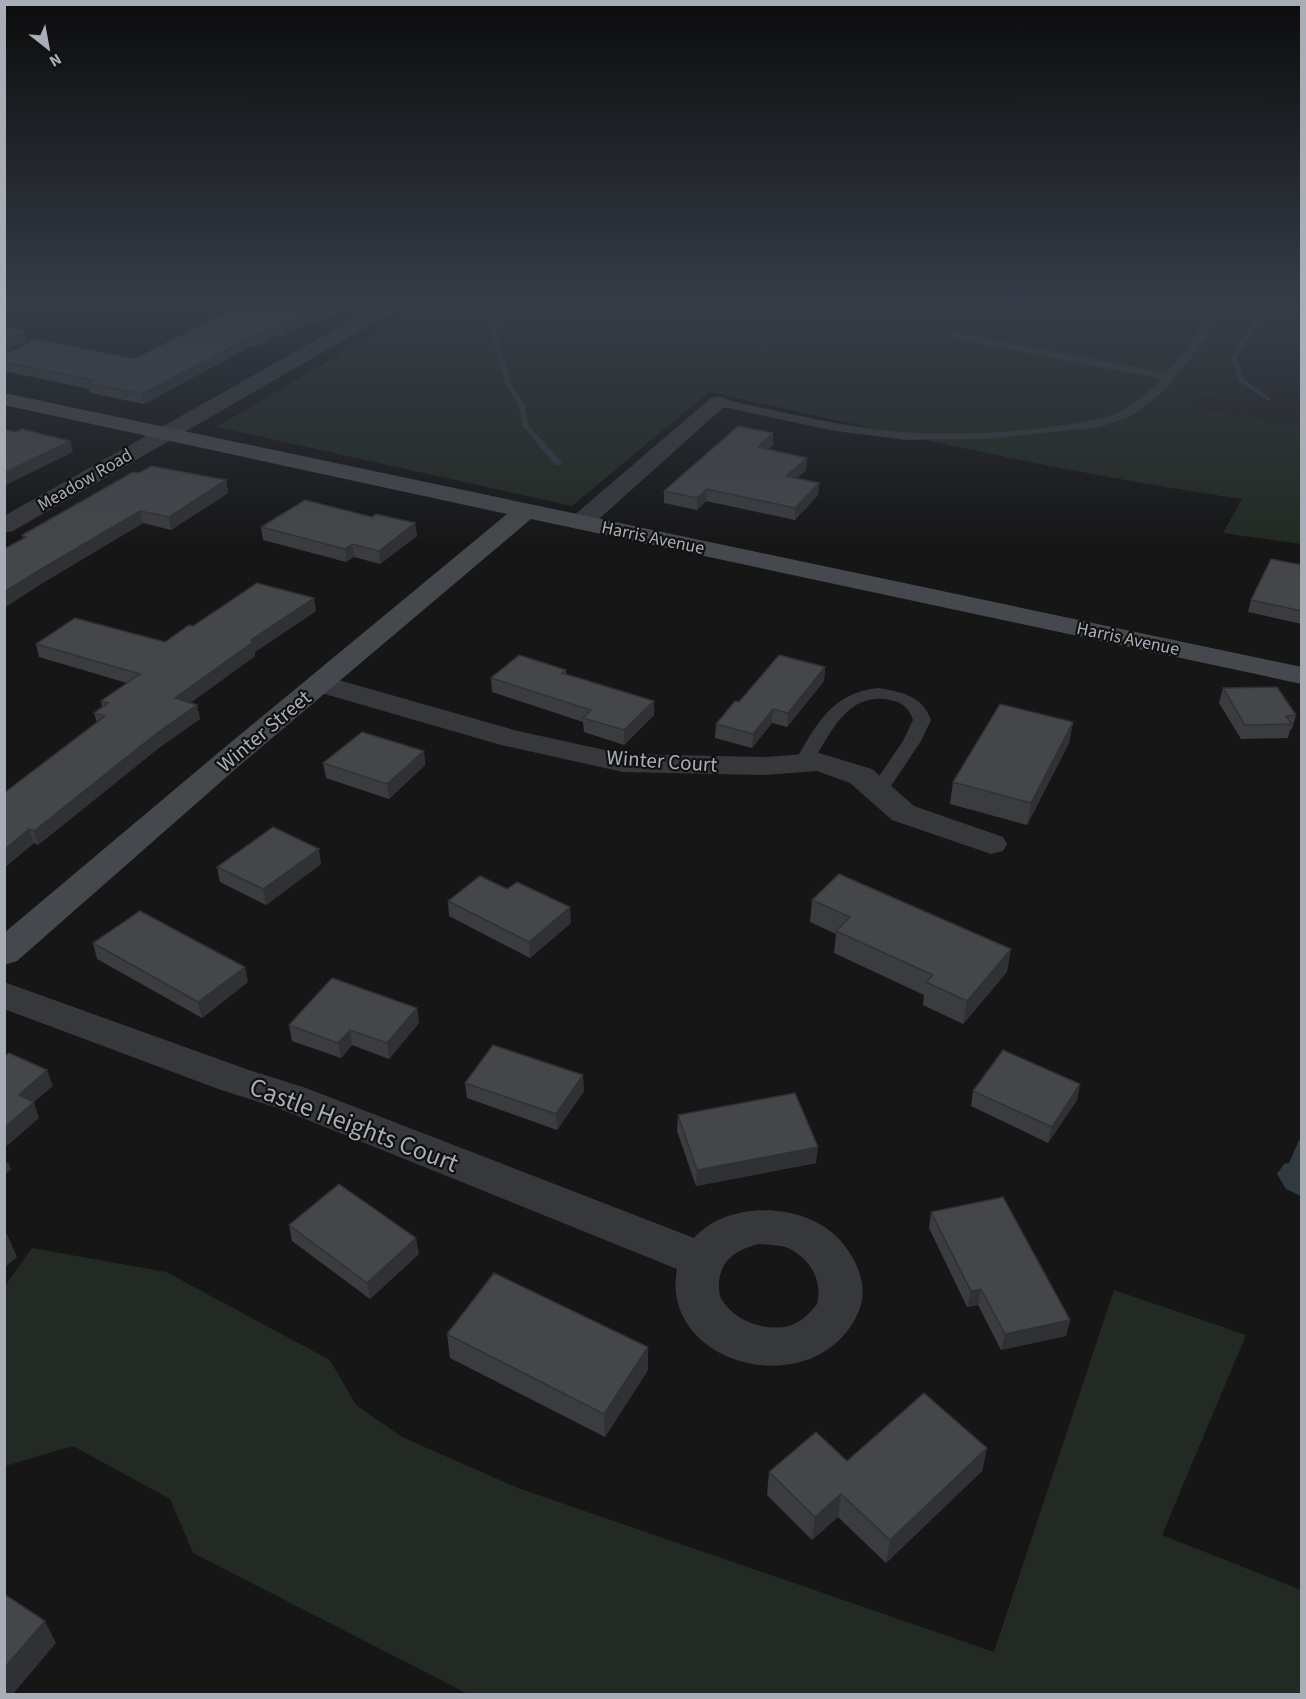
<svg xmlns="http://www.w3.org/2000/svg" width="1306" height="1699" font-family="'Source Sans 3',sans-serif">
<style>
.built{fill:#222224}
.green{fill:#222a23}
.water{fill:#303a3f}
.lines{fill:none;stroke-linecap:round;stroke-linejoin:round}
.stream{fill:#303a3f;fill-rule:evenodd}
.service{fill:#37383c;fill-rule:evenodd}
.minor{fill:#37383c;fill-rule:evenodd}
.secondary{fill:#45484c;fill-rule:evenodd}
.wall{fill:#3b3c40}
.shaded-wall{fill:#303134}
.building{fill:#45464a;stroke:#303134;stroke-width:1.5}
.labels{text-anchor:middle;dominant-baseline:central;stroke-width:4.5;stroke-linejoin:round;paint-order:stroke}
.far-street-label{font-size:18px;fill:#a9aeb6;stroke:#111112}
.street-label{font-size:21px;fill:#a9aeb6;stroke:#111112}
.near-street-label{font-size:26px;fill:#a9aeb6;stroke:#111112}
</style>
<rect width="100%" height="100%" fill="#161617"/>
<path class="built" d="M1249,306h52v120l-110,-19 27,-37z"/>
<path class="green" d="M420,306h829c0,19 -16,34 -25,51l30,46 -55,-7 -8,11 110,19v118l-78,-11 19,-34c-180,-26 -356,-68 -533,-107l-137,114 -355,-79z
M32,1248l134,24 164,88 26,45 46,32 116,51 476,164 120,-362 132,45 -84,200 139,55v104h-833l-275,-141 -23,-54 -97,-53 -68,20v-180z"/>
<path class="water" d="M1301,1136v60l-15,-7 -9,-15 7,-10 5,-1z"/>
<g class="lines">
<path class="stream" d="M518,306h7l-30,22 16,56 13,20 5,22 32,35v4h-6l-32,-39 -5,-22 -13,-20 -16,-57z
M1255,306h6l2,11 -26,40 7,22 26,19v2l-2,1 -29,-20 -8,-24 26,-40z"/>
<path class="service" d="M1208,306h10l-4,17 -7,14 -42,53 -33,26 -32,11 -114,12 -80,1 -71,-9 -117,-25 -6,-4 6,-4c54,12 108,25 162,32 66,8 155,2 220,-11 25,-6 44,-22 61,-40l-210,-41 -6,-3 6,-3 216,41c18,-20 35,-40 41,-67z
M878,688c23,4 44,7 53,32l-10,21 -36,54h-14l-2,-4 34,-50 10,-21c-4,-12 -11,-18 -23,-20 -45,-9 -60,37 -81,67h-12l-3,-4c22,-38 37,-70 84,-75z"/>
<path class="minor" d="M376,306h22l-2,4 -383,221 -9,2v-17z
M718,396l7,2 4,4 -4,4 -135,121 -9,2 -9,-2 -3,-5 3,-5 139,-119z
M321,675l197,56 105,23 141,3 55,-4 53,16 42,37 89,31 4,7 -4,7 -12,3 -99,-34 -42,-37 -33,-12 -53,4 -141,-3 -122,-27 -190,-55 -4,-6 4,-6z
M4,982l245,88 57,18 388,150c34,-38 110,-36 145,1 18,20 31,48 19,74 -42,93 -199,53 -181,-44l-399,-161 -57,-18 -217,-81zM759,1244c9,1 21,1 29,4 22,10 35,33 29,56 -6,8 -16,18 -25,21 -23,8 -57,-3 -70,-25 -3,-4 -3,-12 -3,-18 2,-23 19,-33 40,-38z"/>
<path class="secondary" d="M4,393l1298,274v17l-771,-165 -291,246 -223,196 -13,4v-32l214,-180 289,-239 -503,-109z"/>
</g>
<path class="wall" d="M240,306h110l-33,18 -8,-2 -25,15 -7,-2 -22,12 -4,-1 -107,58 -54,-11 -1,-4 -85,-18v-17l130,5z
M773,445l-5,4 39,9 -1,12 -9,8 22,5 -1,12 -23,25 -89,-19 -9,9 -33,-7v-12z
M139,473l87,7 2,13 -57,37 -28,-7 -97,58 -24,-46z
M372,517l43,6 2,13 -37,28 -26,-7 -8,5 -83,-22 -2,-13z
M1302,570v54l-54,-12 3,-12z
M316,611l-61,41v4l-65,47 7,2 3,14 -40,28 -122,98 -4,-2 -30,25 93,-145 -3,-10 8,-6 -1,-6 26,-18 -88,-26 -3,-13 129,-2 28,-16z
M825,667l-1,14 -37,46 -15,-4 -20,25 -37,-10 1,-14 23,-22z
M566,670v4l88,41 -30,30 -40,-13 -1,-10 -91,-30 -1,-14z
M1223,688l73,27 -4,14 -2,1 -2,8 -47,1 -22,-36z
M1073,722l-4,21 -42,82 -77,-21 3,-22z
M424,751l1,14 -36,34 -63,-21 -3,-15z
M321,864l-55,41 -46,-23 -3,-15z
M812,900l195,72 -44,52 -40,-19 1,-10 -90,-42 2,-19 -26,-12z
M448,901l123,22 -41,35 -81,-42z
M93,943l155,39 -46,36 -105,-59z
M417,1008l2,15 -30,36 -37,-14 -11,13 -49,-17 -3,-16z
M465,1083l119,8 -27,39 -90,-32z
M1080,1084l-3,16 -29,43 -77,-37 2,-15z
M678,1115l138,48 -120,23 -19,-55z
M931,1212l139,108 -4,16 -65,14 -23,-45 -11,2 -38,-79z
M289,1225l130,29 -49,45 -78,-58z
M447,1334l201,13v23l-43,67 -155,-79z
M987,1448l-5,23 -96,92 -48,-46 -26,23 -45,-45 2,-23 78,-11z"/>
<path class="shaded-wall" d="M332,306h18l-33,18 -1,-9z
M308,313l1,9 -25,15 -1,-10z
M276,326l1,9 -22,12 -1,-9z
M24,331l3,11 -23,9v-12z
M250,337l1,9 -107,58 -2,-10z
M773,433v12l-16,14 1,-12z
M70,441l3,11 -69,34v-13z
M807,458l-1,12 -20,18v-12z
M226,480l2,13 -57,37 -2,-13z
M819,483l-1,12 -23,25v-12z
M707,489l-1,12 -9,9v-12z
M140,511l3,12 -97,58 -42,27v-16l39,-24z
M415,523l2,13 -37,28 -1,-13z
M352,544l2,13 -8,5 -1,-13z
M314,598l2,13 -61,41v4l-77,56 -3,-14 76,-58z
M825,667l-1,14 -37,46 1,-14z
M654,701v14l-30,30v-15z
M197,705l3,14 -40,28 -122,98 -4,-14 123,-98z
M773,709l-1,14 -20,25 1,-14z
M1073,722l-4,21 -42,82 4,-22z
M424,751l1,14 -36,34 -2,-15z
M29,829l5,14 -30,25v-18z
M319,849l2,15 -55,41 -3,-16z
M570,907l1,16 -41,35 -1,-16z
M1011,949l-4,23 -44,52 4,-23z
M245,967l3,15 -46,36 -4,-16z
M417,1008l2,15 -30,36 -2,-16z
M350,1030l2,15 -11,13 -3,-15z
M47,1070l6,16 -19,16 5,16 -32,28 -3,-7v-11l15,-33z
M583,1075l1,16 -27,39 -1,-16z
M1080,1084l-3,16 -29,43 4,-16z
M818,1147l-2,16 -120,23 1,-16z
M8,1162l3,8 -7,5v-10z
M7,1234l10,23 -13,11v-32z
M416,1238l3,16 -49,45 -3,-16z
M981,1289l-3,16 -11,2 4,-16z
M1070,1320l-4,16 -65,14 4,-16z
M648,1347v23l-43,67 -1,-23z
M987,1448l-5,23 -96,92 4,-23z
M841,1494l-3,23 -26,23 3,-23z
M45,1621l11,22 -44,52h-8v-27z"/>
<path class="building" d="M240,306h92l-16,9 -8,-2 -25,14 -7,-1 -22,12 -4,-1 -108,57 -54,-11 5,-3 -89,-18v-8l33,-15 97,20z
M4,327l20,4 -20,8z
M738,426l35,7 -15,14 49,11 -21,18 33,7 -24,25 -88,-19 -10,9 -33,-7z
M4,429l11,3 7,-3 48,12 -66,32z
M151,466l75,14 -57,37 -29,-6 -97,57 -39,24v-43l22,-12 -4,-2 111,-63 6,1z
M305,500l67,17 4,-3 39,9 -36,28 -27,-7 -7,5 -84,-22z
M1271,559l31,6 -2,5h2v41l-51,-11z
M257,583l57,15 -63,42 2,2 -78,56 22,7 -40,28 -123,98 -5,-2 -25,21v-57l101,-77 -11,-3 14,-10 -7,-2 39,-27 -104,-30 39,-26 90,24 24,-17 4,1z
M519,655l47,15 -4,3 92,28 -30,29 -41,-12 8,-8 -100,-32z
M779,655l46,12 -37,46 -15,-4 -20,25 -37,-10 19,-23 4,1z
M1277,687l19,28 -10,1 6,8 -47,1 -22,-37z
M1000,704l73,18 -42,81 -78,-21z
M362,732l62,19 -37,33 -64,-21z
M273,827l46,22 -56,40 -46,-22z
M839,874l172,75 -44,52 -41,-19 7,-7 -97,-44 14,-14 -38,-17z
M480,876l27,13 10,-7 53,25 -41,35 -81,-41z
M140,911l105,56 -47,35 -105,-59z
M332,978l85,30 -30,35 -37,-13 -12,13 -49,-18z
M493,1045l90,30 -27,39 -91,-31z
M1003,1050l77,34 -28,43 -79,-36z
M9,1053l38,17 -28,25 15,7 -30,26v-71z
M795,1093l23,54 -121,23 -19,-55z
M339,1184l77,54 -49,45 -78,-58z
M1003,1197l67,123 -65,14 -24,-45 -10,2 -40,-79z
M494,1273l154,74 -44,67 -157,-80z
M924,1393l63,55 -97,92 -49,-46 -26,23 -46,-45 47,-40 31,29z
M4,1594l41,27 -41,47z"/>
<linearGradient id="sky" x2="0" y2="1"><stop stop-color="#0c0c0d"/><stop offset="0.56" stop-color="#363c47"/><stop offset="1" stop-color="#363c47" stop-opacity="0"/></linearGradient>
<rect width="1306" height="544" fill="url(#sky)"/>
<g class="labels">
<g class="far-street-label">
<text transform="translate(85 480) rotate(-30)">Meadow Road</text>
<text transform="translate(653 538) rotate(12)">Harris Avenue</text>
<text transform="translate(1128 639) rotate(12)">Harris Avenue</text>
</g>
<g class="street-label">
<text transform="translate(264 731) rotate(-40)">Winter Street</text>
<text transform="translate(662 761) rotate(4)">Winter Court</text>
</g>
<g class="near-street-label">
<text transform="translate(354 1125) rotate(21)">Castle Heights Court</text>
</g>
</g>
<rect width="1306" height="1699" fill="none" stroke="#a9aeb6" stroke-width="12"/>
<g transform="translate(48 48) rotate(149)" stroke="#111112" stroke-width="4.5" paint-order="stroke">
<path d="M0-4.5L10 22L0 15L-10 22Z" fill="#a9aeb6"/>
<text y="-9" font-size="16" font-weight="bold" text-anchor="middle" fill="#a9aeb6">N</text>
</g>
</svg>
